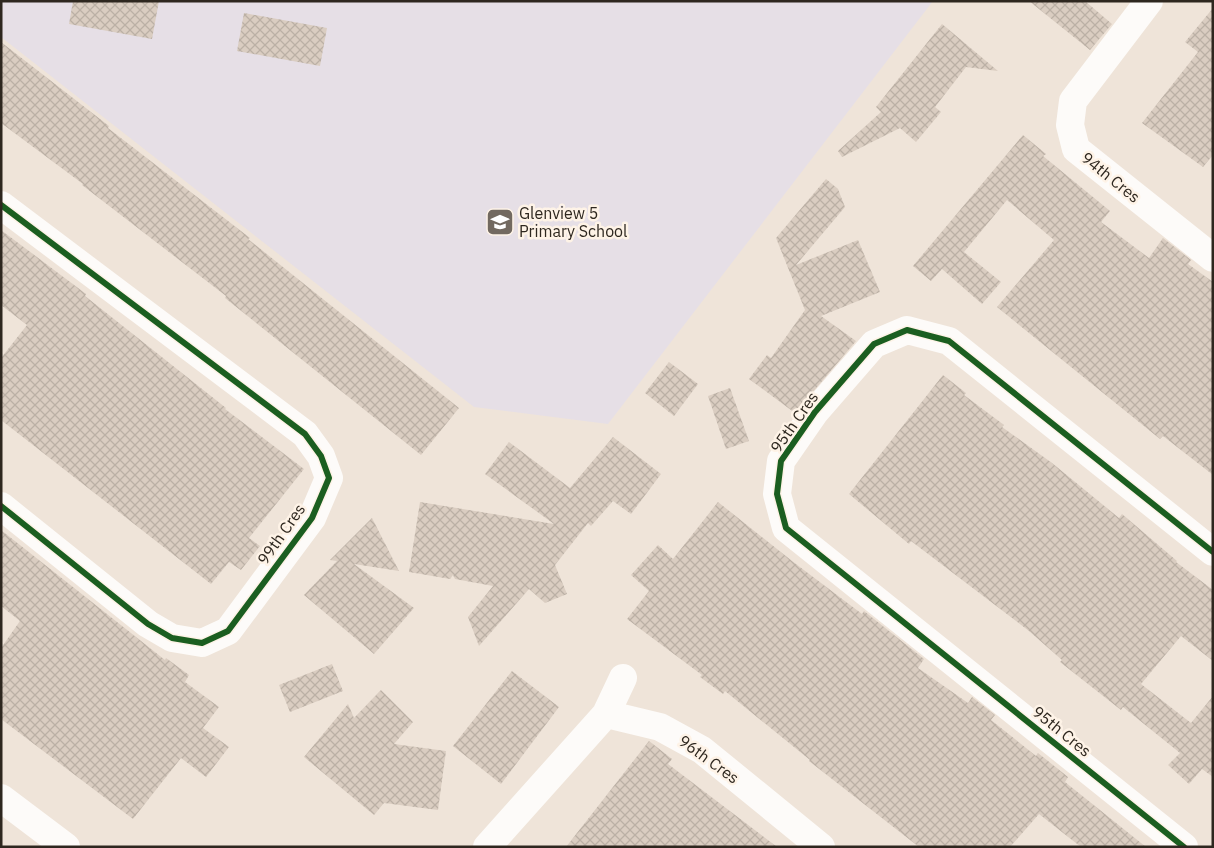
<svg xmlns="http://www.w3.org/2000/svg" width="1214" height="848" font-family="'IBM Plex Sans',sans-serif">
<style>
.education{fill:#e6dfe6}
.building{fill:url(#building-cross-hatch)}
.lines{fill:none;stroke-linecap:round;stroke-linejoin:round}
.minor{stroke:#fdfbf9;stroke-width:28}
.cycleway-casing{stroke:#fef3e7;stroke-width:9}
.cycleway{stroke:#1b5e20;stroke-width:6}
.labels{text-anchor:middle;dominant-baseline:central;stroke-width:5;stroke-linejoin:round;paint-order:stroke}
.street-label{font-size:16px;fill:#2e271f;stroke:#fef3e7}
.poi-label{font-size:16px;fill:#2e271f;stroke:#fef3e7;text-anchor:start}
</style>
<defs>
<pattern id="building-cross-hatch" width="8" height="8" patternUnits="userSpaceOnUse" patternTransform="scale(1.25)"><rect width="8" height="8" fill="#dacdc1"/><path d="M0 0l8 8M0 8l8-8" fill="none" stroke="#bbb0a5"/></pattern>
</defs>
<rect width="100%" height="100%" fill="#efe4d9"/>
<path class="education" d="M1,1h932l-325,423 -134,-17 -473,-370z"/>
<path class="building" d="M73,1h86l-7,38 -83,-15z
M1029,1h56l27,23 -22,26z
M1213,8v147l-10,12 -61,-44 56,-71 -13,-10z
M244,13l83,15 -7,38 -83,-15z
M942,24l56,47 -32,-4 -31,40 6,5 -25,30 -16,-14 -58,29 -4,-6 43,-39 -5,-5z
M1,42l108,84 -1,2 142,110 -2,1 211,169 -38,47 -196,-157 1,-2 -144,-111 1,-1 -82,-61z
M1023,135l23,19 -3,2 67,55 -9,11 48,36 14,-20 28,22 -3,4 25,18v193l-50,-39 -3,3 -163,-132 57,-67 -47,-40 -43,52 37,30 -19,22 -40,-35 -11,12 -18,-15z
M826,179l12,10 7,18 -49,58 62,-25 22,52 -59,24 35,25 -61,72 -46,-34 18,-24 4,3 34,-48 -29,-72z
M1,230l85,64 -1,2 141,112 -1,1 79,60 -55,69 11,8 -19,24 -12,-8 -18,22 -210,-164v-62l26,-33 -26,-20z
M669,362l29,22 -24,32 -29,-23z
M943,375l23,18 -2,2 40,30 -2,2 50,36 67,55 3,-4 55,47 -1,1 37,28v71l-32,-25 -40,48 50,39 22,-27v81l-11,-8 -13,15 -21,-19 12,-12 -57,-46 -2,3 -61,-48 2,-2 -33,-29 -118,-90 -2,3 -60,-50z
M730,388l19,53 -23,8 -18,-53z
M613,437l48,37 -30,40 -18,-13 -22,25 -3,-3 -33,42 12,29 -22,9 -16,-14 -50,57 -11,-29 25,-31 -38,-7 -2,-4 -3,4 -41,-7 11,-70 134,22 -69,-50 24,-32 61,46z
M718,502l74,59 70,53 2,-3 60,48 -6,9 50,35 4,-6 23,18 -4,5 45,36 2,-3 30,24 -3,5 81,65h-65l-42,-33 -29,33h-91l-110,-86 1,-1 -85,-69 -2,3 -23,-17 2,-2 -75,-56 22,-28 -18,-16 27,-30 15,14z
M372,518l27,53 -45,-7 60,44 -40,46 -70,-59 33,-34 -7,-1z
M1,530l164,130 1,-2 23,17 -4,7 34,25 -16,21 26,19 -23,30 -25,-19 -48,61 -132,-100v-71l19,-27 -19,-15z
M332,664l11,27 -53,21 -11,-27z
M512,671l47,36 -58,77 -48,-38z
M381,690l32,32 -19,22 52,7 -8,59 -54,-7 -10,12 -70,-58 44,-53 6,14z
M649,741l23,18 -4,5 109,83h-211z"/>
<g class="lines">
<path class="minor" d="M1149,1l-76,100 -3,24 6,24 137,109
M1,205l304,229 16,22 8,22 -17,40 -84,113 -26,12 -30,-5 -24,-14 -147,-118
M606,714l17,-36
M1,798l65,49
M487,847l119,-133 54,13 42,23 119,97
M1184,847l-398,-319 -9,-34 4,-33 34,-49 59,-68 33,-14 42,11 264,211"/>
<g class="cycleway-casing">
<path id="cycleway" d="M1,205l304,229 16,22 8,22 -17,40 -84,113 -26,12 -30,-5 -24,-14 -147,-118
M1184,847l-398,-319 -9,-34 4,-33 34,-49 59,-68 33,-14 42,11 264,211"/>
</g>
<use href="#cycleway" class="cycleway"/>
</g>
<defs>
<g id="school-square" transform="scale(1.4375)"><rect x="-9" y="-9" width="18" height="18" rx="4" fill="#726960" stroke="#fef3e7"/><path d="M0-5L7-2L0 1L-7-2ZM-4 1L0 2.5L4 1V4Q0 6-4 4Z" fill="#fff"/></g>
</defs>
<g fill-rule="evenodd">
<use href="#school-square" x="500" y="222"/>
</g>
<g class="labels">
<g class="street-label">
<text transform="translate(1111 177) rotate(39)">94th Cres</text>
<text transform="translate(794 422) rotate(-55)">95th Cres</text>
<text transform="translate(281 534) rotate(-55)">99th Cres</text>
<text transform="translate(1062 731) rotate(39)">95th Cres</text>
<text transform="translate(709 759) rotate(36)">96th Cres</text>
</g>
<g class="poi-label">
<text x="519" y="213">Glenview 5<tspan x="519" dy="18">Primary School</tspan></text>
</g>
</g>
<rect width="1214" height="848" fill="none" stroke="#2e271f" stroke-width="5"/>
</svg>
